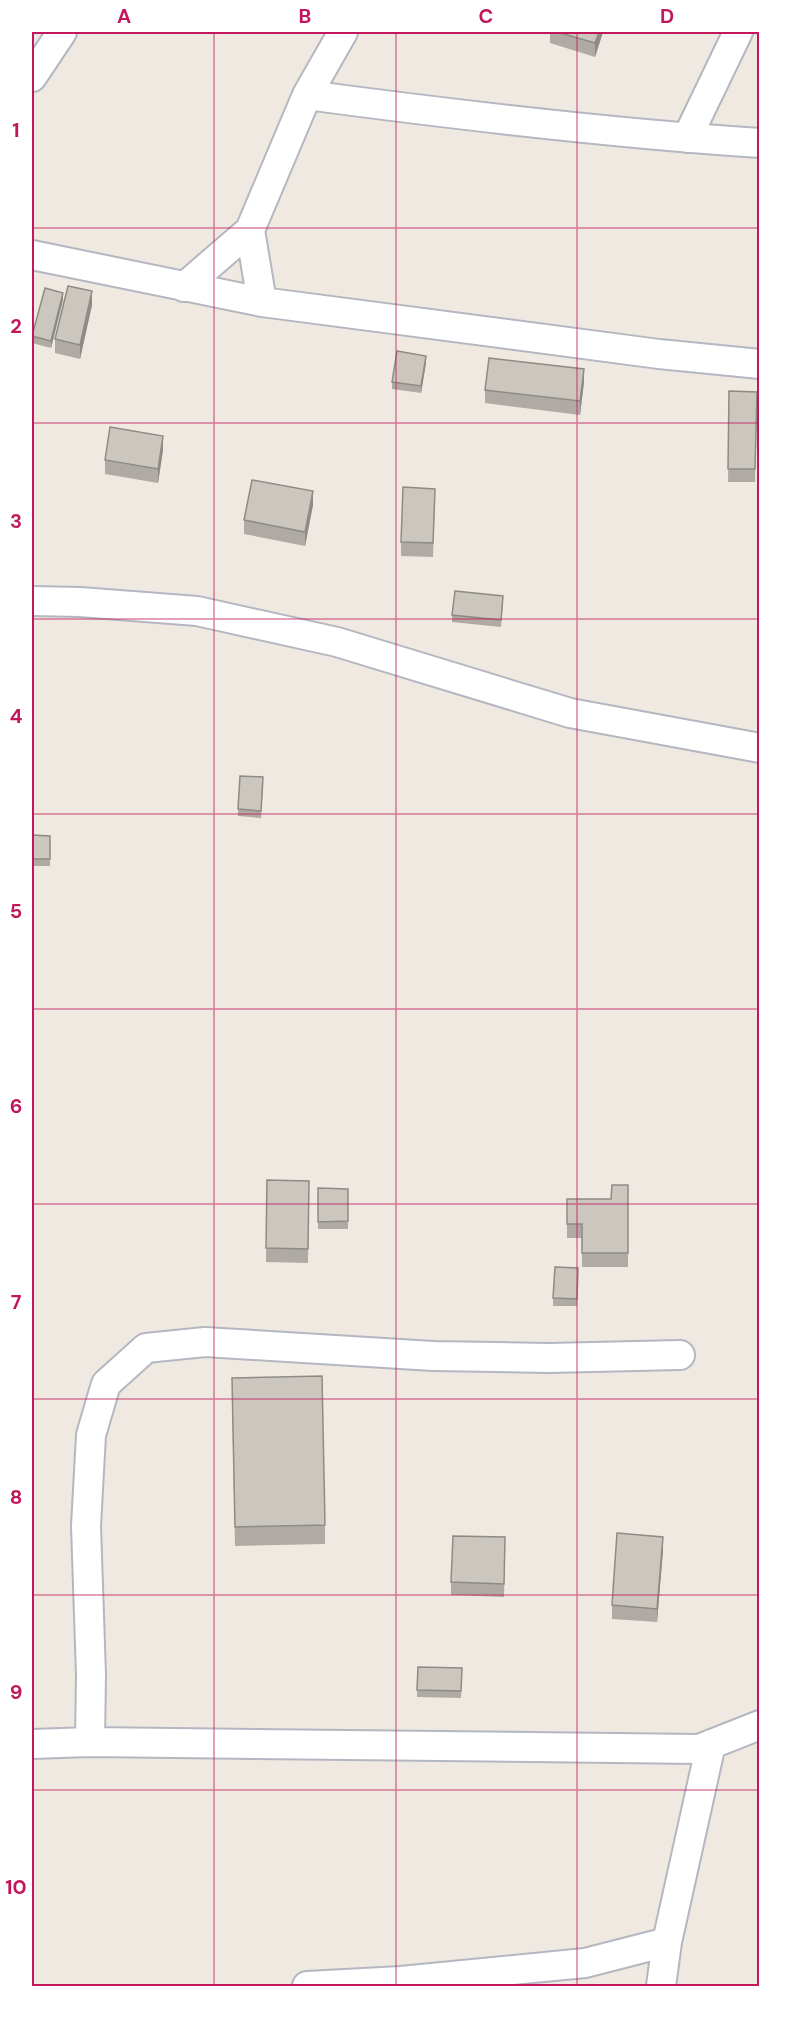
<svg xmlns="http://www.w3.org/2000/svg" width="791" height="2018" font-family="'DM Sans',sans-serif">
<style>
.lines{fill:none;stroke-linecap:round;stroke-linejoin:round}
.street-casing{stroke:#b4b7c1;stroke-width:32}
.street{stroke:#fff;stroke-width:28}
.wall{fill:#afaba4}
.shaded-wall{fill:#8e8b86}
.building{fill:#cbc7bf;stroke:#8e8b86;stroke-width:1.5}
.grid{fill:none;stroke:#c2185b;stroke-width:1.5;stroke-opacity:0.55}
.neatline{fill:none;stroke:#c2185b;stroke-width:2}
.grid-label{font-size:20px;text-anchor:middle;font-weight:bold;fill:#c2185b}
</style>
<rect width="100%" height="100%" fill="#efe9e1"/>
<g class="lines">
<g class="street-casing">
<path id="street" d="M32,77l30,-45
M307,95c150,20 301,38 453,48
M687,138l51,-106
M32,255l230,47 397,52 101,10
M184,287l66,-57
M262,302l-12,-72 57,-135 36,-63
M32,601l48,1 117,9 140,31 233,71 190,35
M90,1742l1,-67 -5,-149 5,-91 15,-51 40,-36 59,-6 228,14 116,2 131,-3
M32,1744l58,-2 609,7 61,-24
M307,1986l94,-5 184,-18 82,-21
M661,1986l6,-44 44,-198"/>
</g>
<use href="#street" class="street"/>
</g>
<path class="wall" d="M550,32h53l-8,25 -45,-14z
M63,300l-12,48 -19,-5v-7z
M92,305l-12,54 -25,-6v-14z
M426,363l-5,30 -29,-4v-7z
M584,382l-4,33 -95,-12v-13z
M729,391l28,1 -2,90h-27z
M163,450l-5,33 -53,-9v-14z
M435,502l-2,55 -32,-1v-14z
M313,505l-8,41 -61,-12v-14z
M503,603l-2,24 -49,-5v-7z
M263,784l-2,34 -23,-2v-7z
M32,835l18,1v30h-18z
M267,1180l42,1 -1,82 -42,-1z
M628,1185v82h-46v-29h-15v-39h44z
M318,1188l30,1v40h-30z
M578,1268l-1,38h-24v-8z
M232,1398l93,127v19l-90,2z
M663,1550l-6,72 -45,-3v-14z
M505,1551l-1,46 -53,-2v-13z
M418,1667l44,1 -1,30 -44,-1z"/>
<path class="shaded-wall" d="M599,32h4l-8,25v-14z
M92,291v14l-12,54v-14z
M63,293v7l-12,48v-7z
M426,356v7l-5,30v-7z
M584,369v13l-4,33v-14z
M163,436v14l-5,33v-14z
M313,491v14l-8,41v-14z
M663,1537v13l-6,72v-13z"/>
<path class="building" d="M557,32h42l-4,11z
M68,286l24,5 -12,54 -25,-6z
M45,288l18,5 -12,48 -19,-5z
M397,351l29,5 -5,30 -29,-4z
M489,358l95,11 -4,32 -95,-11z
M729,391l28,1 -2,77h-27z
M110,427l53,9 -5,33 -53,-9z
M252,480l61,11 -8,41 -61,-12z
M403,487l32,2 -2,54 -32,-1z
M455,591l48,5 -2,24 -49,-5z
M240,776l23,1 -2,34 -23,-2z
M32,835l18,1v23h-18z
M267,1180l42,1 -1,68 -42,-1z
M612,1185h16v68h-46v-29h-15v-25h44z
M318,1188l30,1v32l-30,1z
M555,1267l23,1 -1,31 -24,-1z
M322,1376l3,149 -90,2 -3,-149z
M617,1533l46,4 -6,72 -45,-4z
M453,1536l52,1 -1,47 -53,-2z
M418,1667l44,1 -1,23 -44,-1z"/>
<path class="grid" d="M214,32v1954M396,32v1954M577,32v1954M32,228h728M32,423h728M32,619h728M32,814h728M32,1009h728M32,1204h728M32,1399h728M32,1595h728M32,1790h728"/>
<rect width="791" height="2018" fill="none" stroke="#ffffff" stroke-width="66"/>
<rect x="33" y="33" width="725" height="1952" class="neatline"/>
<g class="grid-label">
<text x="124" y="23">A</text>
<text x="305" y="23">B</text>
<text x="486" y="23">C</text>
<text x="667" y="23">D</text>
<text x="16" y="137">1</text>
<text x="16" y="333">2</text>
<text x="16" y="528">3</text>
<text x="16" y="723">4</text>
<text x="16" y="918">5</text>
<text x="16" y="1113">6</text>
<text x="16" y="1309">7</text>
<text x="16" y="1504">8</text>
<text x="16" y="1699">9</text>
<text x="16" y="1894">10</text>
</g>
</svg>
